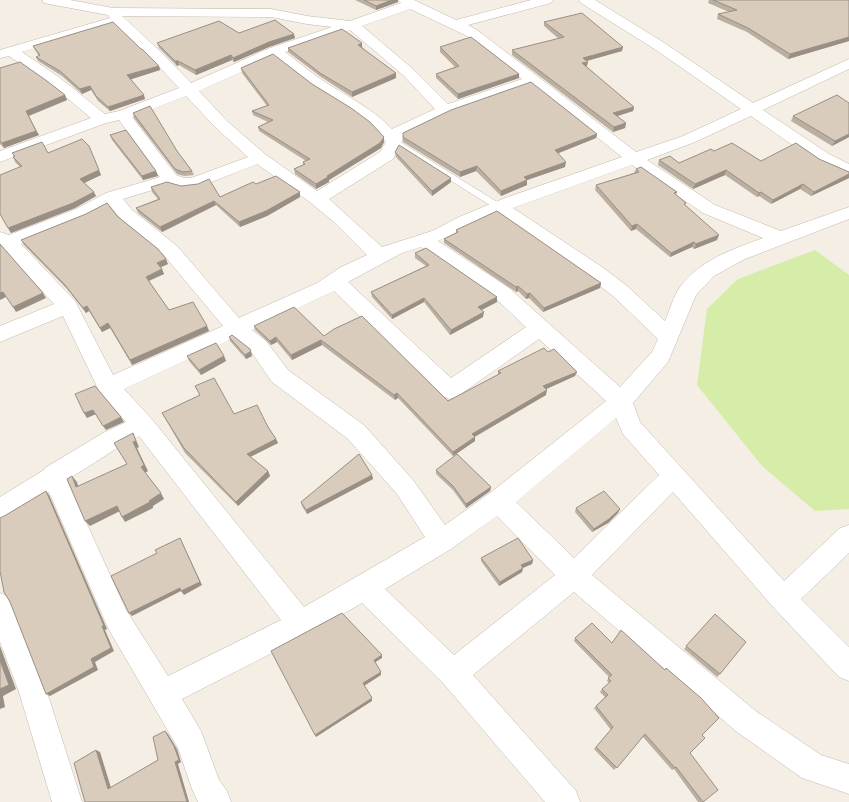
<svg xmlns="http://www.w3.org/2000/svg" width="849" height="802" font-family="Lato,sans-serif">
<style>
.green{fill:#d5eda9}
.lines{fill:none;stroke-linecap:round;stroke-linejoin:round}
.lane-casing{stroke:#c4b8aa;stroke-width:1}
.street-casing{stroke:#c4b8aa;stroke-width:1}
.lane{fill:#fff;fill-rule:evenodd}
.street{fill:#fff;fill-rule:evenodd}
.wall{fill:#bbafa2}
.shaded-wall{fill:#998f84}
.building{fill:#daccbc;stroke:#998f84}
</style>
<rect width="100%" height="100%" fill="#f4eee5"/>
<path class="green" d="M815,250l34,25v234l-34,2 -53,-45 -65,-81 10,-76 31,-30z"/>
<g class="lines">
<g class="lane-casing">
<path id="lane" d="M394,138l108,67 2,2 -5,3 -3,-1 -105,-66 -1,-2z"/>
</g>
<g class="street-casing">
<path id="street" d="M42,0h28l43,8 158,1 36,7 43,5 51,-18 -3,-3h16l42,20 75,-20h22l-2,3 -83,22 9,5 159,122 47,-16 58,-27 -88,-61 -72,-45 -2,-3h16l68,42 90,61 96,-44v10l-86,41 66,44 20,10v12l-32,-14 -66,-46 -56,26 -48,18 68,45 66,26 68,-24v12l-104,40 -31,17 -18,19 -28,67 -35,41 7,19 144,159 56,-53 9,-3v28l-48,46 48,48v34l-10,-4 -65,-69 -101,-116 -81,83 165,137 64,43 28,9v30l-47,-16 -65,-46 -163,-140 -101,83 103,116 4,11h-35l-102,-119 -81,-80 -51,30 -129,66 19,32 18,49 8,11 4,11h-33l-6,-13 -14,-41 -70,-120 -59,-136 -40,26 -9,3v-24l44,-27 1,-2 58,-35 23,-11 -26,-29 -37,-77 -63,26v-16l54,-22 -54,-59v-13l9,3 67,-26 30,-16 54,-16 -41,-57 -13,3 -106,39v-11l91,-33 -41,-34 -41,-28 -9,2v-8l110,-32 -2,-3 -59,-11 -5,-1zM410,9l57,27 55,43 -74,25 -35,-35 -51,-43zM122,16l149,1 36,7 25,3 -62,21 -79,35 -29,-30zM115,25l37,34 27,29 -60,23 -14,3 -45,-36 -38,-26zM350,30l53,45 32,34 -43,20c-19,-20 -44,-32 -67,-47 -14,-9 -26,-20 -40,-30zM274,57l40,31 38,23 19,15 15,16 -6,10 -63,39 -52,-37 -37,-32 -29,-31zM531,85l91,72 -117,41 -46,19 -27,14 -50,16 -53,-48 64,-40 9,-18v-4l5,-4 43,-20zM186,96l30,32 32,29 -57,21h-7l-8,-3 -44,-58zM257,164l54,39 23,19 33,33 -26,12 -24,16 -78,35 -62,-72 -45,-36 -9,-11 46,-14 13,4 17,-2zM632,165l71,48 60,25c-30,11 -63,22 -83,49 -7,10 -10,23 -15,34l-38,-35 -25,-19 -89,-59zM110,206l10,12 43,36 60,72 -110,49 -38,-74 -54,-57 67,-27zM497,214l91,63 25,19 45,43 -6,13 -32,35 -111,-99 -71,-47zM421,247l74,51 31,29 -75,51 -103,-96 54,-29zM334,291l108,105 8,3 8,-3 81,-57 67,62 -116,92 -45,32 -32,-45 -49,-55 -76,-55 -22,-29 -14,-11zM234,338l18,15 20,29 76,57 49,55 28,43 -121,70 -154,-190 -26,-28zM616,418l7,16 36,41 -85,83 -58,-56zM139,436l142,184 -113,56 -42,-66 -59,-130 52,-33zM497,516l58,59 -101,80 -69,-66 66,-40z
M0,593l9,4 4,9 34,86 35,110h-30l-33,-110 -19,-50z"/>
</g>
<use href="#lane" class="lane"/>
<use href="#street" class="street"/>
</g>
<path class="wall" d="M355,0h43v2l-22,8z
M709,0h140v41l-61,18 -41,-27 -30,-13 1,-5 11,-2 -21,-9z
M544,22l78,29 -35,10v5l-1,1 48,40 -1,4 -16,5 9,7 -1,5 -12,4 -101,-77v-5l47,-11 -15,-13z
M239,33l56,5 -26,9 -35,15 -2,-2 -36,15 -17,-10 -2,1 -18,-18 -2,-5z
M33,46l108,3 18,17 1,4 -29,9 14,20 -35,12 -12,-10 -7,-11 -9,4 -20,-18 -24,-15 -2,-4 3,-1 -4,-6z
M362,47l34,31 -44,19 -31,-20 -33,-25v-4z
M440,47l79,27v4l-61,21 -22,-21v-4l19,-7 -15,-15z
M0,68l65,27 2,5 -38,16 10,19 -35,13 -4,-4z
M241,68l71,16 72,53v5l-3,6 -52,32v2l-13,7 -21,-15 -1,-5 9,-4v-3l3,-1 -47,-30 -1,-4 10,-5 -15,-7 -1,-4 15,-5 -25,-33z
M133,113l44,38 15,20 2,4 -10,1 -7,-2 -43,-56z
M793,116l56,21 -17,9 -41,-25z
M597,134l-1,4 -38,15 7,14 -38,13v5l-26,11 -25,-25 -16,6 -57,-35v-5z
M110,135l48,41 -15,4 -31,-40z
M89,146l12,29 -17,8 12,13 -21,12 -64,25 -11,-19 20,-47 -5,-5 -2,-5h1l-2,-4h36z
M395,152l56,30 -19,14 -36,-39z
M819,159l30,13v6l-38,18 -11,-7 -29,15 -12,-8 -2,1 -32,-22 -32,14 -35,-24 1,-5 20,3 82,-2z
M636,169l41,23 -1,3 10,8 -1,2 32,35 -23,9 -2,-2 -22,10 -34,-28 -5,2 -36,-41 1,-5 38,-12z
M256,184l44,8v5l-33,19 -27,11 -24,-22 -54,27 -24,-19 -2,-5 22,-9 -6,-7 -1,-5 69,10z
M117,216l51,48 -7,3 1,2 2,5 -15,7 20,29 38,16 2,5 -77,34 -22,-37 -8,4 -13,-21 -3,2 -19,-24 -43,-44 -3,-5z
M456,230l145,53 -1,5 -57,24 -14,-14 -3,1 -8,-8 -2,1 -72,-49v-4l12,-6z
M415,253l82,44v5l-16,8 2,7 -33,18 -26,-33 -32,17 -20,-22 -1,-5 55,-26 -11,-8z
M254,326l70,10 124,65 50,-26v-4l50,-19 27,24 -29,13v6l-71,42v4l-22,15 -55,-58 -3,2 -73,-55 -30,15 -15,-18 -6,3 -16,-15z
M229,337l23,19 -6,3 -16,-18z
M187,356h37l2,5 -25,14 -12,-14z
M195,386l39,28 34,13 8,12 2,4 -28,14 18,14 2,5 -32,30 -53,-53 -23,-40 38,-17z
M436,470l55,17 -1,4 -24,17 -13,-18 -17,-16z
M372,475l1,4 -66,35 -5,-8 -1,-4z
M576,508l44,1 -2,4 -10,10 -16,9 -17,-20z
M481,558l52,2 -1,4 -9,4 -1,4 -23,14 -18,-25z
M715,614l5,60 -3,3 -33,-28z
M575,638l127,97 -12,18 12,49h-4l-24,-33 -2,1 -29,-33 -29,33 -20,-21 17,-19 -17,-22 11,-11 -5,-5 2,-3 7,-6 -2,-2 2,-4 -35,-36z"/>
<path class="shaded-wall" d="M392,0h6v2l-22,8v-4z
M294,34l1,4 -26,9 -35,15 -1,-4 36,-16z
M849,37v4l-61,18 2,-5z
M362,43v5l-4,-3z
M623,47l-1,4 -40,11 1,-4z
M231,55l1,5 -36,15 -1,-5z
M175,61h3l1,4 -2,1z
M588,62l-1,4 -6,2 1,-5z
M159,66l1,4 -31,10 -2,-5z
M396,73v5l-44,19v-5z
M519,74v4l-61,21v-5z
M90,86l1,4 -9,4 -2,-5z
M65,95l2,5 -39,16 -2,-5z
M144,95l1,4 -35,12 -2,-4z
M634,107l-1,4 -22,7 2,-5z
M626,123l-1,5 -12,4 1,-5z
M36,131l3,4 -35,13 -2,-5z
M597,134l-1,4 -42,17 1,-5z
M849,134v3l-17,9 3,-5z
M384,137v5l-3,6 -52,32v2l-13,7v-5z
M566,162l-1,5 -38,13v5l-26,11v-5l23,-14z
M477,166l-1,5 -16,6v-5z
M99,170l2,5 -19,9 -2,-5z
M726,170l-1,5 -32,14 2,-5z
M156,171l2,5 -15,4 -1,-4z
M849,174v4l-38,18 3,-4z
M451,178v4l-19,14v-5z
M803,184l-3,5 -29,15 2,-4z
M94,192l2,4 -21,12 -64,25 -3,-5z
M300,192v5l-33,19 -27,11 -1,-5z
M761,192l-2,4 -2,1 2,-4z
M214,201l2,4 -54,27 -2,-5z
M637,224l-1,5 -5,2 1,-5z
M719,235l-2,5 -23,9 2,-5z
M694,242l-2,5 -22,10 1,-4z
M166,259l2,5 -9,4 -2,-5z
M162,269l2,5 -16,7 -2,-4z
M601,283l-1,5 -57,24 1,-4z
M518,286v5l-2,1v-5z
M3,292l3,5 -6,3v-7z
M43,293l3,5 -30,14 -3,-5z
M530,293l-1,5 -3,1 1,-5z
M497,297v5l-19,10v-5z
M424,298v4l-32,17v-4z
M87,306l2,5 -3,2 -3,-5z
M484,312l-1,5 -33,18 1,-5z
M108,323l2,5 -8,4 -2,-4z
M207,326l2,5 -77,34 -2,-5z
M276,337l1,5 -6,3 -1,-4z
M321,340l1,5 -30,15 -1,-5z
M251,351l1,5 -6,3 -1,-4z
M224,356l2,5 -25,14 -2,-5z
M577,372l-2,4 -33,15 1,-5z
M547,390l-1,5 -74,43v-4z
M397,393l1,5 -3,2 -1,-5z
M93,410l3,4 -9,4 -3,-5z
M121,417l3,5 -18,8 -3,-4z
M133,433l6,14 -2,1 11,23 -3,2 -4,-6 -8,-25z
M475,437v4l-22,15v-4z
M276,439l2,4 -30,15 -1,-4z
M268,471l2,5 -32,30 -2,-4z
M372,475l1,4 -66,35 -1,-4z
M72,476l5,6 3,11 -4,-6z
M491,487l-1,4 -24,17v-4z
M46,491l3,4 58,134 -2,1 9,21 -19,11 3,8 -48,26 -4,-2 45,-35z
M161,493l3,6 -11,7v2l-28,14 -3,-5z
M117,506l3,5 -30,15 -5,-5z
M620,509l-2,4 -10,10 -16,9 2,-3z
M180,538l22,47 -18,10 -3,-4 -49,25 -3,-3z
M533,560l-1,4 -12,5 1,-4z
M523,568l-1,4 -23,14 1,-4z
M0,646l16,43 -13,7 2,11 -5,2z
M382,655v3l-8,5v-3z
M381,672v3l-17,11 -1,-3z
M372,698v3l-56,36 -1,-2z
M165,731l3,3 9,15 4,13 -3,2 11,38h-2z
M96,750l4,2 12,39 -4,-2z"/>
<path class="building" d="M364,0h28l-16,6z
M713,0h136v37l-59,17 -42,-26 -30,-14 19,-4z
M582,13l41,34 -40,11 5,4 -6,1 52,44 -21,6 13,10 -12,4 -102,-77 52,-13 -20,-15z
M275,20l19,14 -25,8 -36,16 -2,-3 -36,15 -17,-9h-3l-18,-18 62,-22 20,12z
M113,22l28,27h1l17,17 -32,9 17,20 -36,12 -12,-11 -6,-10 -10,3 -20,-18 -24,-14 4,-2 -7,-9z
M342,29l20,14 -4,2 38,28 -44,19 -32,-19 -32,-25z
M471,37l48,37 -61,20 -22,-20 23,-8 -19,-19z
M273,54l39,30 39,24 19,14 14,15 -4,6 -53,33 1,1 -12,7 -22,-15 11,-5 -2,-2 7,-3 -52,-32 15,-7 -21,-9 17,-6 -28,-37z
M20,62l27,19 18,14 -39,16 10,20 -34,12 -2,-2v-73z
M531,82l66,52 -42,16 11,12 -42,15 3,3 -26,11 -24,-25 -17,6 -57,-35v-4l48,-23z
M837,95l12,8v31l-14,7 -42,-25z
M150,106l27,45 15,20 -9,1 -8,-3 -42,-56z
M126,130l30,41 -14,5 -32,-41z
M82,139l7,7 10,24 -19,9 14,13 -21,11 -65,25 -8,-14v-39l22,-9 -9,-9 2,-1 -3,-3 30,-11 6,11z
M732,143l29,18 35,-18 23,16 30,13v2l-35,18 -11,-8 -30,16 -12,-8 -2,1 -33,-23 -31,14 -36,-24 11,-4 9,7 32,-14 3,2z
M399,145l52,33 -19,13 -37,-39z
M641,167l36,25 -3,1 12,10 -2,1 35,31 -23,9 -2,-2 -23,11 -34,-29 -5,2 -36,-41 43,-13 -3,-3z
M276,176l24,16 -34,19 -27,11 -25,-21 -54,26 -24,-19 24,-9 -9,-12 16,-5 14,4 17,-2 11,-5 11,18 33,-15 3,2z
M107,203l10,13 41,33 8,10 -9,4 5,6 -16,8 23,33 24,-8 14,24 -77,34 -22,-37 -8,5 -13,-22 -4,2 -18,-23 -44,-45 65,-26z
M497,211l104,72 -57,25 -14,-15 -3,1 -9,-8 -2,1 -72,-48 14,-7 -2,-2z
M0,244l43,49 -30,14 -10,-15 -3,1z
M426,248l71,49 -19,10 6,5 -33,18 -27,-32 -32,17 -21,-23 58,-27 -14,-12z
M294,307l30,29 10,-7 28,-13 86,85 53,-28 -3,-2 46,-23 4,4 6,-3 23,23 -34,14 4,4 -75,44 3,3 -22,15 -56,-59 -3,2 -73,-55 -30,15 -15,-18 -6,4 -16,-15z
M232,335l18,14 1,2 -6,4 -16,-18z
M216,343l8,13 -25,14 -12,-14z
M214,378l20,36 23,-9 11,22 8,12 -29,15 21,17 -32,31 -52,-54 -22,-35 38,-18 -5,-9z
M95,386l26,31 -18,9 -10,-16 -9,3 -9,-19z
M133,433l3,8 -3,1 11,23 -3,2 20,26 -12,8 1,1 -28,15 -5,-11 -32,15 -18,-42 5,-3 4,11 51,-23 -13,-21z
M359,454l13,21 -66,35 -5,-8z
M457,454l34,33 -25,17 -13,-18 -17,-16z
M46,491l58,135h-2l9,22 -20,11 3,8 -48,27 -36,-92 -6,-10 -4,-21v-53l6,-3z
M604,491l16,18 -11,10 -15,10 -18,-21z
M180,538l20,44 -19,9 -1,-3 -51,25 -18,-37 46,-23 -2,-3z
M518,538l15,22 -12,5 2,3 -23,14 -19,-24z
M342,613l40,42 -8,5 7,12 -18,11 9,15 -57,37 -44,-84z
M715,614l31,28 -26,32 -34,-28z
M592,623l20,20 9,-13 44,40 1,-2 35,30 18,20 -17,17 3,3 -15,15 28,37 -15,12 -27,-35 -1,1 -30,-34 -28,34 -21,-21 17,-20 -17,-21 12,-11 -6,-6 9,-8 -3,-3 4,-3 -37,-37z
M0,660l9,25 -9,4z
M165,731l9,15 5,14 -4,2 12,40h-102l-11,-39 22,-13 12,39 50,-29 -5,-23z"/>
</svg>
